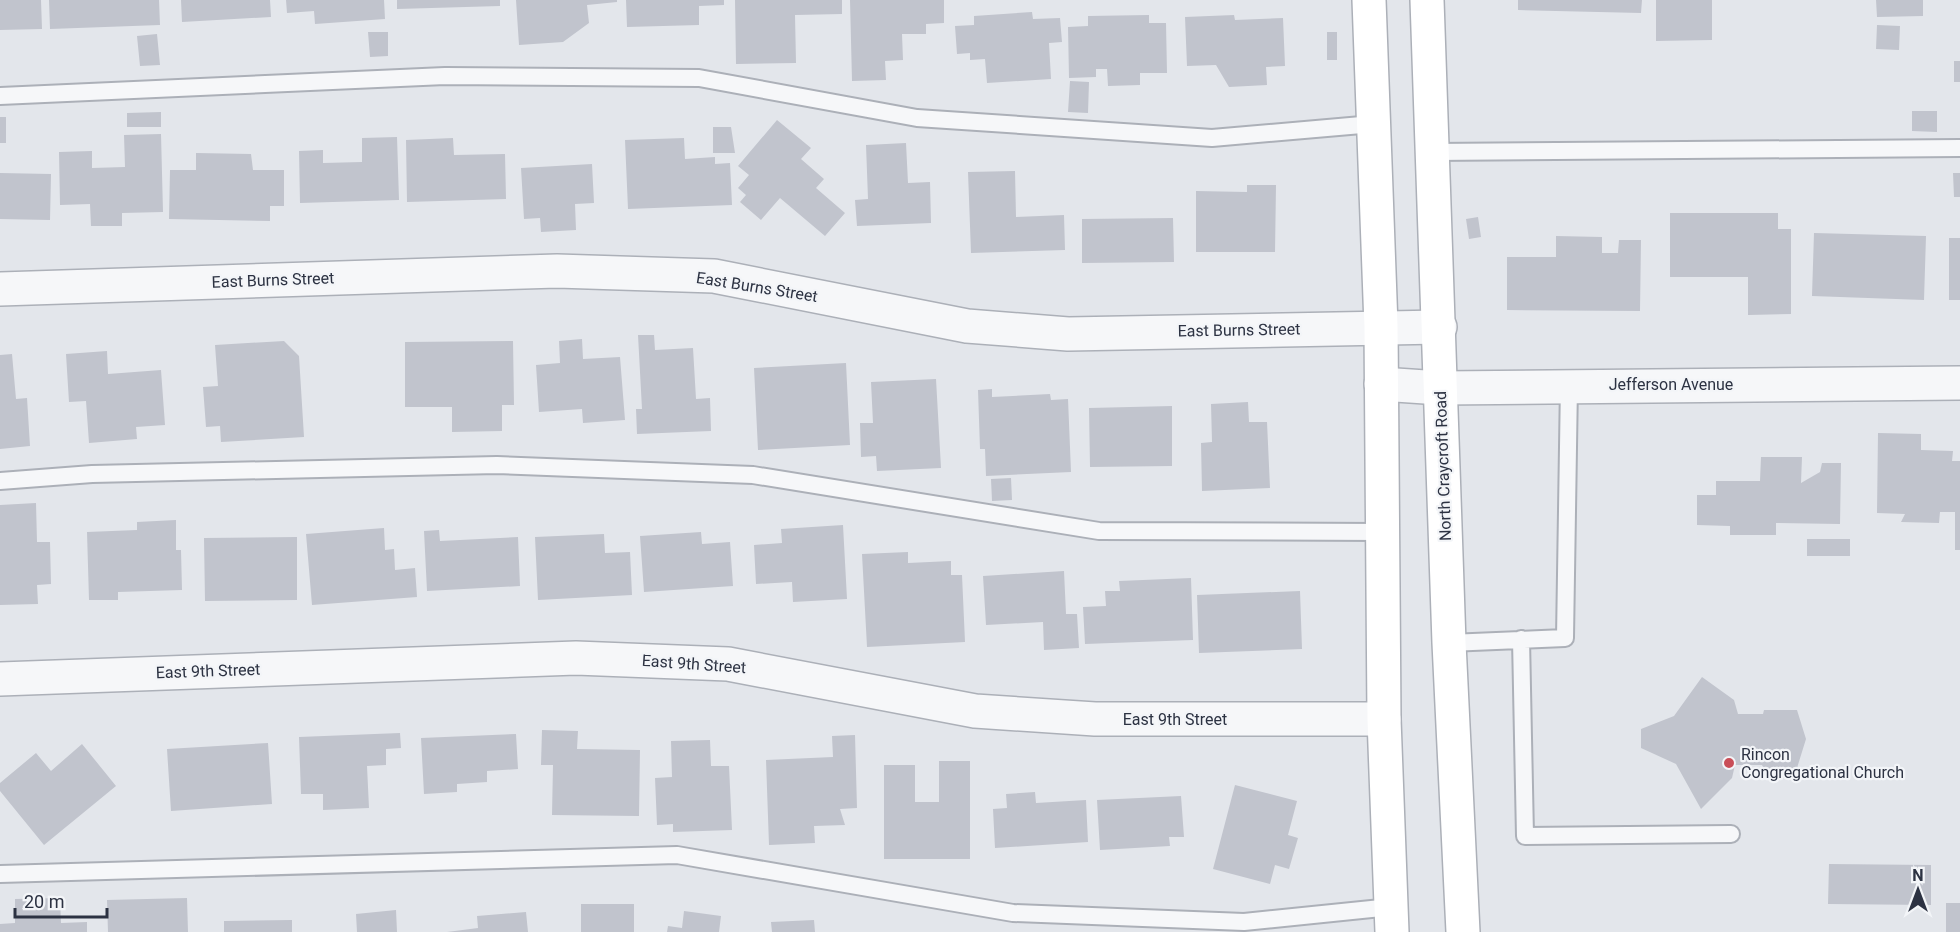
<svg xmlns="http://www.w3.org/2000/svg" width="1960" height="932" font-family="Roboto,sans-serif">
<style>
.building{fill:#c1c4cd}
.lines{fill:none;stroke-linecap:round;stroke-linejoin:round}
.lane-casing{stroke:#acb0b8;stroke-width:20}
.street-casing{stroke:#acb0b8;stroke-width:36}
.secondary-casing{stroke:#acb0b8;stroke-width:36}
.lane{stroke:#f6f7f9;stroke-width:16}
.street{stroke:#f6f7f9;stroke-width:33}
.secondary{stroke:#fff;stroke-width:33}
.poi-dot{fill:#c94e58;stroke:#f3f5f8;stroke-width:2}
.labels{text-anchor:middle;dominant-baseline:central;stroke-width:4.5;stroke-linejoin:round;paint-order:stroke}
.street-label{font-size:16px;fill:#2c3242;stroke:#f3f5f8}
.poi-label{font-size:16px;fill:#2c3242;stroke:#f3f5f8;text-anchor:start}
</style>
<rect width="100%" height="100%" fill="#e3e6eb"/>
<path class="building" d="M0,0h41l1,29 -42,1z
M49,0h110l1,25 -110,4z
M181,0h89l1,17 -89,5z
M286,0h98l1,19 -70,5 -1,-13 -27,2z
M397,0h103v6l-103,3z
M516,0h101v2l-30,3 2,18 -26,19 -44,3z
M626,0h98v5l-25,1v19l-72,2z
M735,0h107v14l-47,1 1,48 -60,1z
M850,0h94v23l-18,1v10h-24l1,26 -18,1 1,19 -34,1z
M1518,0h124l-1,13 -123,-3z
M1656,0h56v40l-56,1z
M1876,0h47v16l-46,1z
M1032,12l1,7 27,-1 2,24 -13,1 2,36 -64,4 -2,-24 -15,1v-7l-13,1 -2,-28 19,-1v-9z
M1149,15v8h17l1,50h-27v12l-32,1 -1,-17h-11v8l-27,1 -1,-51 20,-1v-10z
M1234,15l1,5 48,-2 2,48 -19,1 1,18 -38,2 -13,-22 -29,1 -2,-49z
M1877,25l23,1 -1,24 -23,-1z
M368,32h20v24l-18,1z
M1327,32h10v28h-10z
M157,34l3,31 -20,1 -3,-30z
M1954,61h6v21h-6z
M1070,81l19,1 -1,31 -20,-1z
M1912,111h25v21l-25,-1z
M161,112v15h-34v-14z
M0,117h6v26h-6z
M777,120l34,28 -10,11 23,20 -8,9 29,25 -20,23 -45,-38 -19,22 -21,-18 6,-7 -8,-7 11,-13 -11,-9z
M713,127h18l4,26h-22z
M161,134l2,78 -41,1v13h-31l-1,-22 -30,1 -1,-53 33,-1v17l33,-1 -1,-32z
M397,137l2,63 -99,3 -1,-52 24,-1v13l39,-1v-24z
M453,138l1,17 51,-1 1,45 -99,3 -1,-62z
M684,138l1,21 30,-2v7l15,-1 2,42 -104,4 -3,-69z
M906,143l2,40 22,-1 1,41 -74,3 -2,-26 13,-1 -2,-54z
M196,153l55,1 2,16h31v36h-14v15l-101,-2 1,-49h26z
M592,164l2,39 -19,1 1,26 -35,2 -1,-14 -16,1 -3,-51z
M1015,171l1,46 48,-2 1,35 -94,3 -3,-81z
M0,173l51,1 -1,46 -50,-1z
M1953,173h7v24h-6z
M1247,185h29l-1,67h-79v-61l51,1z
M1670,213h108v16h13v85l-43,1v-38h-78z
M1478,217l3,20 -12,2 -3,-20z
M1173,218l1,44 -92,1v-44z
M1814,233l112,3 -2,64 -112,-4z
M1556,236l46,1v16h16l1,-13h22l-1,71 -133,-1v-53h49z
M1949,238h11v62h-11z
M638,335h16l1,15 38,-2 3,51 14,-1 1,33 -74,3 -1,-25h6z
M582,339l1,20 37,-2 5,63 -42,3 -1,-14 -43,3 -3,-47 24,-2 -1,-22z
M284,341l15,15 5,81 -83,5 -1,-16 -14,1 -3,-40 15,-1 -3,-41z
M513,341l1,64h-12v26l-50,1v-25h-47v-65z
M107,351l1,23 53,-4 4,55 -29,2 1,12 -48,4 -3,-42 -17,1 -3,-48z
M12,354l4,45 11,-1 3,48 -30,3v-94z
M846,363l4,82 -92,5 -4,-82z
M936,379l5,89 -64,3 -1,-15 -15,1 -1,-34h13l-2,-41z
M992,389v8l58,-3 1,6 17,-1 3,73 -85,4 -1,-27h-5l-2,-59z
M1248,402l1,20h18l3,66 -68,3 -1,-48 11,-1 -1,-38z
M1172,406v60l-82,1 -1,-59z
M1878,433l43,1v16l32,1 -1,10h8v89h-5v-38h-15l-1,11 -38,-1 4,-8 -28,-1z
M1761,457h41l-1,26 19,-11 2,-9h19l-1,61 -64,-1v12h-46v-9l-33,-1v-30h19v-14h44z
M1011,478l1,22 -20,1 -1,-22z
M36,503l1,39h13l1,42 -14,1 1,19 -38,1v-100z
M176,520v30h5l1,40 -64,2v8h-29l-2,-68 50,-2v-8z
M843,525l4,74 -54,3 -1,-20 -36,2 -2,-39 28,-2 -1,-14z
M384,528l1,22 9,-1 1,21 20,-2 2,29 -105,8 -6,-71z
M439,530l1,11 78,-4 2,49 -93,5 -3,-60z
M701,532l1,12 28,-2 3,44 -89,6 -4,-56z
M604,534l1,19 25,-1 2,43 -94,5 -3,-63z
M297,537v63l-92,1 -1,-63z
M1807,539h43v17h-43z
M908,552v11l43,-2v14h11l3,67 -98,5 -5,-93z
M1064,571l2,43h11l2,34 -35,2 -1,-28 -57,3 -3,-49z
M1191,578l2,62 -108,4 -2,-37 23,-1 -1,-15h15l-1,-10z
M1300,591l2,58 -103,4 -2,-58z
M1702,677l32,23 4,14h25l1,-4h33l9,29 -9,29 -33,1 -2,-4h-27l-3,13 -31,31 -25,-45 -35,-16v-19l33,-13z
M542,730l36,1 -1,18 63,1 -1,66 -87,-1 1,-50h-12z
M400,733l1,15 -15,1v16l-19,1 2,42 -46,2v-16h-22l-2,-57z
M516,734l2,35 -31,2v11l-30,2v8l-33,2 -3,-56z
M855,735l2,73 -17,1 5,16 -31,1 1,17 -46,2 -3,-85 67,-3 -1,-21z
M710,740l1,26h18l3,64 -59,2v-8l-16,1 -2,-47 17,-1 -1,-36z
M268,743l4,61 -101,7 -4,-62z
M82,744l34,42 -72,59 -44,-54v-8l36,-30 15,18z
M939,761h31v98h-86v-94h31v37h24z
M1235,785l62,16 -9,34 10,3 -9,31 -14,-4 -5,19 -57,-15z
M1035,792l1,11 50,-3 2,42 -93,6 -2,-39 14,-1 -1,-14z
M1181,796l3,41h-15l1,9 -70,4 -3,-50z
M1829,864l102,1v40l-103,-1z
M60,898l1,25 26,-1v10h-87v-8l15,-1v-24z
M187,898l1,34h-80l-1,-32z
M1946,903h14v29h-14z
M581,904h53v28h-53z
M396,910l1,22h-40l-1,-18z
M684,911l37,5 -2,16h-52l1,-6 14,2z
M526,912l2,20h-81l31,-4 -1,-12z
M292,920v12h-68v-11z
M814,920l1,12h-43l-1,-10z"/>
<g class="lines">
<g class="lane-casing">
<path id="lane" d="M0,96l445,-20 254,2 218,40 295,20 161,-14
M1433,152l527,-4
M0,481l92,-7 405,-9 256,10 346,56 283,1
M1521,639l4,197 206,-2
M1449,643l116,-5 4,-254
M0,874l677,-19 336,58 231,9 147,-15"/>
</g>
<g class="street-casing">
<path id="street" d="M0,289l557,-18 157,5 253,50 101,8 372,-7
M1381,384l59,4 520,-5
M0,679l576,-21 152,6 247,47 120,8h289"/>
</g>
<g class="secondary-casing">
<path id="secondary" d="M1369,0l12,326 3,393 8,213
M1427,0l22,643 14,289"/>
</g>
<use href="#lane" class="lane"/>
<use href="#street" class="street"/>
<use href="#secondary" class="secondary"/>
</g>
<circle class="poi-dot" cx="1729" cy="763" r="6"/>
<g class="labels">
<g class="street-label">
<text transform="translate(273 280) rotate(-2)">East Burns Street</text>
<text transform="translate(757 287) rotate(9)">East Burns Street</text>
<text transform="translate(1239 330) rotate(-1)">East Burns Street</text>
<text x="1671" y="384">Jefferson Avenue</text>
<text transform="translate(1443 466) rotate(-92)">North Craycroft Road</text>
<text transform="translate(694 664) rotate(4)">East 9th Street</text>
<text transform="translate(208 671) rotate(-2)">East 9th Street</text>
<text x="1175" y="719">East 9th Street</text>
</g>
<g class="poi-label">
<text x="1741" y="754">Rincon<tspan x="1741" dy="18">Congregational Church</tspan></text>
</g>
</g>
<g transform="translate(1918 890)" stroke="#f3f5f8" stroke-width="4.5" paint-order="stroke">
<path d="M0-4.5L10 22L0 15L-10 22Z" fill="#2c3242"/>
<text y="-9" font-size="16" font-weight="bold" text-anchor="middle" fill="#2c3242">N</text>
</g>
<path d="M15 908v9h92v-9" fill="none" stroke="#2c3242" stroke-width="3"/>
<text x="24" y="908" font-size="18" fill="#2c3242" stroke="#f3f5f8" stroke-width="4.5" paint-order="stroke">20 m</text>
</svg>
